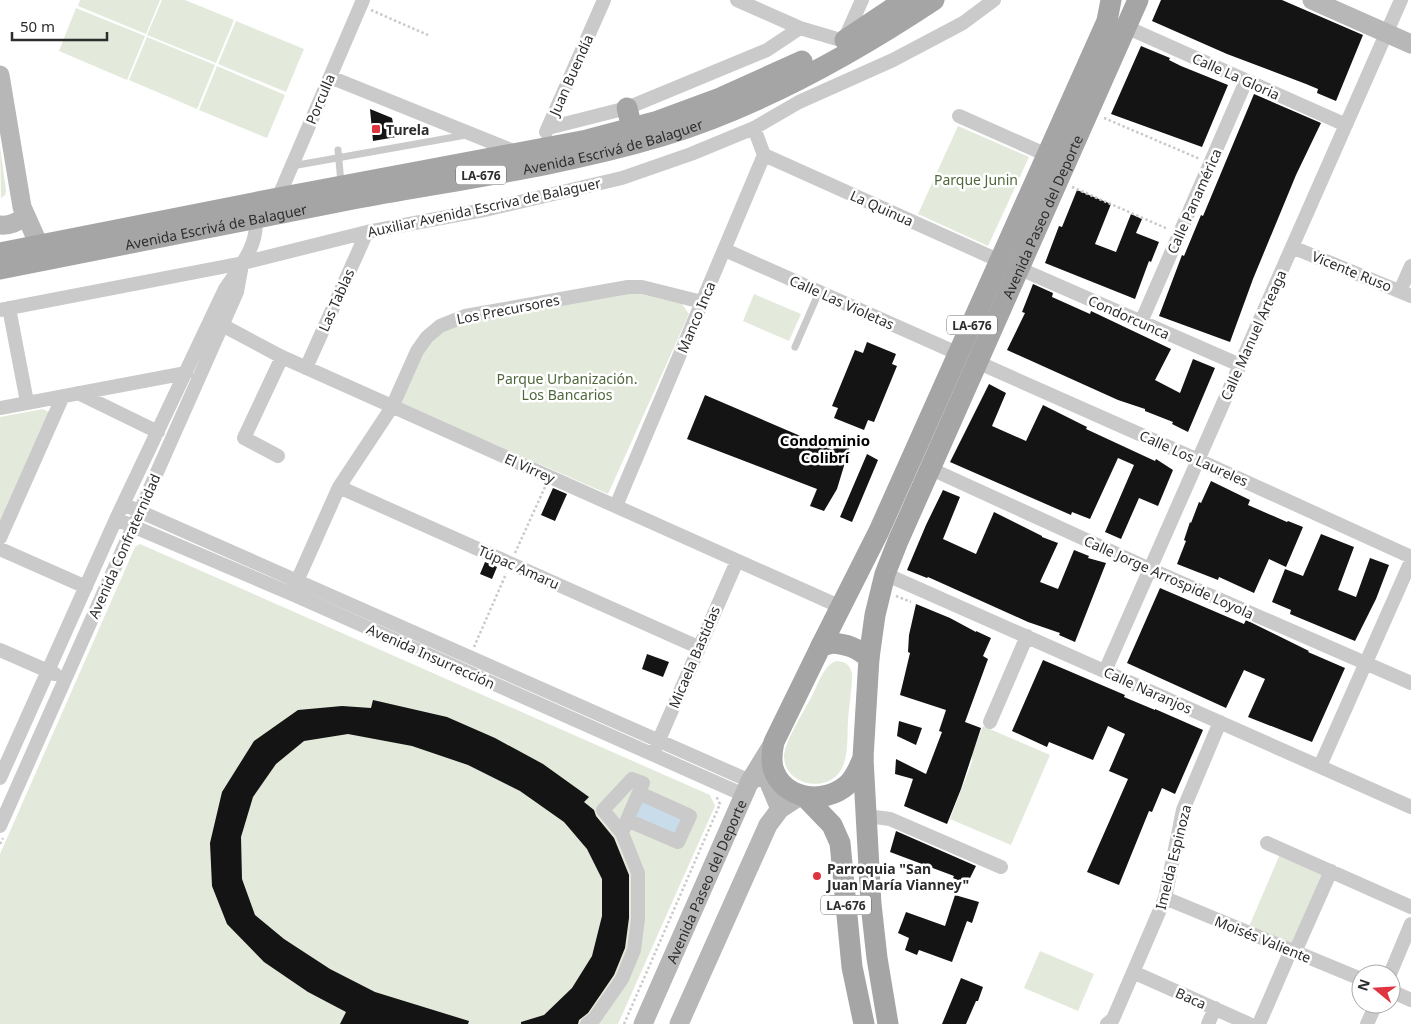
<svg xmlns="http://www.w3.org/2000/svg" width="1411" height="1024" font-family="'Noto Sans',sans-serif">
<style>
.green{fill:#e3eadb}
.water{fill:#c8dcea}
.building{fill:#141414}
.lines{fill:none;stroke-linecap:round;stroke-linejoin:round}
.path{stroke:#cacaca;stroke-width:2.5;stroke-dasharray:2.5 2.5;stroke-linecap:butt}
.lane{stroke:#cacaca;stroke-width:7}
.street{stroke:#cacaca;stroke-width:14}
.secondary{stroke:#b7b7b7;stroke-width:19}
.primary{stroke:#a5a5a5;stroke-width:21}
.poi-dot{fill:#de3540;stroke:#fff;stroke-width:2}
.labels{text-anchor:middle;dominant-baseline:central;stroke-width:5;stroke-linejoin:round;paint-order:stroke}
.shield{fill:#fff;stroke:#6c6c6c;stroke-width:1}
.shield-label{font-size:12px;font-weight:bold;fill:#2d2d2d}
.street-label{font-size:14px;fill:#2d2d2d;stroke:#fff}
.poi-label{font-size:14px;font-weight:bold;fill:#2d2d2d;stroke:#fff;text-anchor:start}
.park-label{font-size:14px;fill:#50673c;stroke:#fff}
.neighbourhood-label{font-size:15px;font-weight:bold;fill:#000;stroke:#fff}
</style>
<rect width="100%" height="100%" fill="#fff"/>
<path class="green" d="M80,0h80l-14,34 -68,-28z
M162,0h23l49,20 -18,43 -69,-28z
M76,8l69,28 -18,44 -68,-29z
M236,21l68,28 -18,43 -68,-28z
M147,37l68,28 -18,44 -68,-29z
M217,66l68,29 -18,43 -68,-28z
M958,126l71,31 -41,89 -70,-32z
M0,146l6,45 -1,4 -4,3z
M632,292l50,12 7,10 -81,180 -208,-91c8,-19 19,-54 34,-66 8,-7 18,-10 28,-13z
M754,294l47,20 -12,27 -46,-20z
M43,409l6,3 -49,115v-110z
M140,544l570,251 5,11 -97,218h-618v-170l135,-307z
M837,661c10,1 14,5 15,14 0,15 -3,31 -4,46 -1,16 1,35 -7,49 -14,24 -56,15 -57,-13 0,-15 22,-49 29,-63 5,-10 12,-31 24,-33z
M983,726l67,29 -39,90 -61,-26 22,-57v-8z
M1280,854l45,19 -31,75 -46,-19z
M1040,951l54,23 -16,37 -54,-23z"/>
<path class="water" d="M641,796l43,20 -9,21 -43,-19z"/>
<path class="building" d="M1161,0h121l81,35 -27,66 -19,-8 1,-4 -12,-5 -79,-30 -75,-33z
M1141,46l29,12 -1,2 12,6 47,19 -26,62 -91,-33z
M1254,94l67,29 -25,52 -43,104 -23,63 -71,-26 23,-61 2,1 17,-41 2,1z
M370,109l22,9 4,19 -23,4z
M1077,190l34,14 -16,40 21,8 15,-38 11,5 -6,14 23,9 -8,20 -2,-1 -14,38 -90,-36 14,-37 3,1z
M1033,284l20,9 -1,4 38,17 1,-3 80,38 -16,31 25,13 13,-34 22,9 -27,64 -16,-8 1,-2 -28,-11v-2l-27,-9 -111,-50 18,-37 -3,-1z
M867,342l29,12 -4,10 5,2 -23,56 -6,-2 -4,10 -30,-12 4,-10 -6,-2 23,-56 8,3z
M989,384l17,9 -14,33 34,15 17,-36 44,22 -1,2 69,32 1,-2 17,11 -15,36 -19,-8 -18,41 -16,-7 29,-67 -16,-7 -28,61 -18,-7 -1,3 -121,-53z
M705,395l128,55 4,-9 13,5 -13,43 -13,22 -14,-5 7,-17 -130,-50z
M867,454l11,6 -26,62 -12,-5z
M1211,481l39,19 -2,5 39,17 1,-1 15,6 -17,40 -17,-8 -15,34 -35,-16 -1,3 -41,-16 9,-23 -2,-1 6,-18 1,1 8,-21 2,1z
M553,488l14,6 -12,27 -14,-6z
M943,490l17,7 -17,42 33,15 18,-42 48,24v1l16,6 -18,39 18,7 16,-39 15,6 -1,2 18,5 -31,79 -16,-7 1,-2 -32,-11 -100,-45 -1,1 -20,-8 19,-45z
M1321,534l33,13 -16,43 18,7 14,-39 19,7 -13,34 -21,42 -65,-27 1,-4 -19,-8 13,-33 18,7z
M485,562l12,5 -5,12 -12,-5z
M1160,588l84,36 2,-4 63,31 -1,1 37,16 -33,74 -64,-25 17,-38 -21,-9 -18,38 -99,-45z
M916,604l34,14 26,14v-1l15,7 -8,18 5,3 -23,63 16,6 -20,61 -14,35 -43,-18 9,-27 -18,-5 1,-15 30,15 16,-42 -3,-1 7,-21 -46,-15 10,-42 -2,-1 1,-17z
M647,654l22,8 -6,15 -21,-8z
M1043,660l82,35 -1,2 31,13v-1l48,21 -28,64 -13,-6 -10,24 -3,-1 -30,74 -32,-13 41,-93 -19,-8 16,-37 -17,-8 -15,34 -44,-18 -2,5 -35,-16z
M373,700l74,17 48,21 48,26 46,33 -5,5 10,8 2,6 18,22 15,37v43l-4,30 -11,27 -26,38 -9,7 -1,4h-57v-2l23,-7 28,-27 20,-32 10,-40v-37l-15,-30 -23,-27 -44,-31 -52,-26 -56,-19 -64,-12 -44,7 -28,23 -23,33 -12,40 1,42 13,36 29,24 46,30 45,23 94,29 -1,3h-128l6,-12 -38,-20 -44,-30 -37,-38 -15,-38 -2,-43 12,-51 32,-51 44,-31 44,-4 29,2z
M899,721l23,7 -6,17 -19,-9z
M896,831l80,35 -9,18 -14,-6 1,-2 -64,-24z
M955,895l24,7 -7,21 -5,-2 -15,41 -33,-12 -2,5 -12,-5 4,-12 -11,-5 8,-21 39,14z
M961,978l22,9 -5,14h-2l-10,23h-24z"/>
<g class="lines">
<path class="path" d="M371,10l57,25
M1104,118l96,41
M1072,187l96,42
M515,553l30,-66
M896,596l15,6
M474,647l32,-73
M0,844l3,-6
M624,1024l96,-220 -4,-8"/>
<path class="lane" d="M338,150l3,33
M292,166l174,-31
M795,347l24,-55"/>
<path class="street" d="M737,0l63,28 44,13
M1126,27l220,98
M845,38l17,-38
M330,77l186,75
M959,116l88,39
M548,128l79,-20 140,-58 33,-22
M546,132l58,-132
M764,155l236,106
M278,198l85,-198
M1292,247l119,49
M725,250l234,104
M1018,268l222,97
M1400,291l11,-25
M9,308l18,94
M0,310l243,-47 124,-31 122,-23 133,-31 69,-24 63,-26 45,-26 94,-42 70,-37 31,-23
M1141,322l105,-241
M222,325l60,32 559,250
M977,362l221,98 213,97
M306,368l61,-136
M78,393l80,39
M0,408l186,-35
M278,456l-34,-18 38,-81
M929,468l221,101 261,114
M339,487l359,160
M123,504l627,277
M616,506l148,-351 -10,-27
M116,519l176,75 452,201
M0,538l63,-142
M0,549l86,38
M885,574l526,233
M294,588l45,-101 53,-80 25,-56 10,-14 13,-11 25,-10 163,-29h14l60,15
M0,650l55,24
M1105,671l296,-671
M990,722l37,-86
M655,749l82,-188
M1320,766l91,-205
M0,778l116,-259 109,-230c14,-21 35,-45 30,-71
M867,816l23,3 111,48
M627,820l-5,13 -19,-23 29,-31 11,4 -16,37 51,22 12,-26 -51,-23
M0,826l237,-534 4,-22
M1267,843l144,64
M1165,898l196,81
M1295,952l36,-81
M1133,972l116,52
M1390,974l21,-50
M1391,991l20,9
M587,1024l7,-5 28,-40 12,-29 4,-31v-46l-16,-40
M1107,1024l6,-5 52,-121 18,-88 37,-88
M1208,1024l7,-16
M1259,1024l32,-74
M1367,1024l9,-20"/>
<g class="secondary">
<path d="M1312,0l99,44"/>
<path d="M0,75l22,132 17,38 3,14"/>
<path d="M0,225c10,1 18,-3 25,-9"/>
<path d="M752,780l5,-3 10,1 13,31"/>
<path id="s1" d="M643,1024l107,-243 24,-39"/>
<path d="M679,1024l89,-199 12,-16 20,-13"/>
</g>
<g class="primary">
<path d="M845,40l60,-40"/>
<path d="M627,108l5,20"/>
<path d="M0,253l278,-55 309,-58 68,-18 65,-24 82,-37"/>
<path id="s2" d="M0,269c118,-23 235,-47 353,-70 103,-19 208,-33 309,-63 96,-29 189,-81 272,-136"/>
<path d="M832,643c15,1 25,5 37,15l-6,100c-4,10 -8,20 -16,27 -23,20 -64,15 -74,-17 -2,-9 -1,-17 1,-26l47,-96z"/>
<path d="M821,646l58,-115 228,-510 4,-21"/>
<path id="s3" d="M869,658l6,-43 10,-41 13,-33 240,-541"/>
<path d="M863,758l8,146 6,54 11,66"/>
<path d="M805,797l27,28 8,18 12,124 12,57"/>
</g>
</g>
<g class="poi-dot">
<rect x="371" y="124" width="10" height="10" rx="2.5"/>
<circle cx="817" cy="876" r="5"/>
</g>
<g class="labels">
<g class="shield">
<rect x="456" y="165.5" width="50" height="19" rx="4"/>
<rect x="947" y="315.5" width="50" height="19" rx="4"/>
<rect x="821" y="895.5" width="50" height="19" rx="4"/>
</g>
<g class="shield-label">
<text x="481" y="175">LA-676</text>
<text x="972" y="325">LA-676</text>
<text x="846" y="905">LA-676</text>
</g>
<g class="street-label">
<text transform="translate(571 75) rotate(-66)">Juan Buendía</text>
<text transform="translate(1236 76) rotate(24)">Calle La Gloria</text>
<text transform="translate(320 99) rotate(-67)">Porculla</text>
<text stroke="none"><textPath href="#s2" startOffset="625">Avenida Escrivá de Balaguer</textPath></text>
<text transform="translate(1194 201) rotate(-66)">Calle Panamérica</text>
<text transform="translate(484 207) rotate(-12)">Auxiliar Avenida Escriva de Balaguer</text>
<text transform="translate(882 208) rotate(24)">La Quinua</text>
<text stroke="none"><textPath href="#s3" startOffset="476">Avenida Paseo del Deporte</textPath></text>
<text stroke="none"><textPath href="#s2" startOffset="220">Avenida Escrivá de Balaguer</textPath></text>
<text transform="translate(1352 271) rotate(22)">Vicente Ruso</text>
<text transform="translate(336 300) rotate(-66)">Las Tablas</text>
<text transform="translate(842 302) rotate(24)">Calle Las Violetas</text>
<text transform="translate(508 309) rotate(-11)">Los Precursores</text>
<text transform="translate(696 317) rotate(-67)">Manco Inca</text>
<text transform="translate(1129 317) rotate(24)">Condorcunca</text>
<text transform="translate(1253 335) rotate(-66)">Calle Manuel Arteaga</text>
<text transform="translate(1194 458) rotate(24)">Calle Los Laureles</text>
<text transform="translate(530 468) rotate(24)">El Virrey</text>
<text transform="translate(124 546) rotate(-66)">Avenida Confraternidad</text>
<text transform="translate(519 567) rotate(24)">Túpac Amaru</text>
<text transform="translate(1169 577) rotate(24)">Calle Jorge Arrospide Loyola</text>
<text transform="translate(431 656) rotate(24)">Avenida Insurrección</text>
<text transform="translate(694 657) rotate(-67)">Micaela Bastidas</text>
<text transform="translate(1148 690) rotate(24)">Calle Naranjos</text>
<text transform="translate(1173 857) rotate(-76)">Imelda Espinoza</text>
<text stroke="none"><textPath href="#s1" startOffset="156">Avenida Paseo del Deporte</textPath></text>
<text transform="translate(1263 939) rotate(22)">Moisés Valiente</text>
<text transform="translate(1191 998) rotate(24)">Baca</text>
</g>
<g class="poi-label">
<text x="386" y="129">Turela</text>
<text x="827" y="868">Parroquia "San<tspan x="827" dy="16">Juan María Vianney"</tspan></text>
</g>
<g class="park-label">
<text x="976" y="179">Parque Junin</text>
<text x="567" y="378">Parque Urbanización.<tspan x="567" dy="16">Los Bancarios</tspan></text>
</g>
<g class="neighbourhood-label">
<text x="825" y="440">Condominio<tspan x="825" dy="17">Colibrí</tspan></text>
</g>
</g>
<g transform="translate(1376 989) rotate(288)"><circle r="24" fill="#ffffff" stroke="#ababab"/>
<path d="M0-4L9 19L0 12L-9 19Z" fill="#de3540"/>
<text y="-8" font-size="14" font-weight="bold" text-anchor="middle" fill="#2d2d2d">N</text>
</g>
<path d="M12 32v8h95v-8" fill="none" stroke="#2d2d2d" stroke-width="2.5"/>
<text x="20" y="32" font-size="15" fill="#2d2d2d" stroke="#ffffff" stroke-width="4" paint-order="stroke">50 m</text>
</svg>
